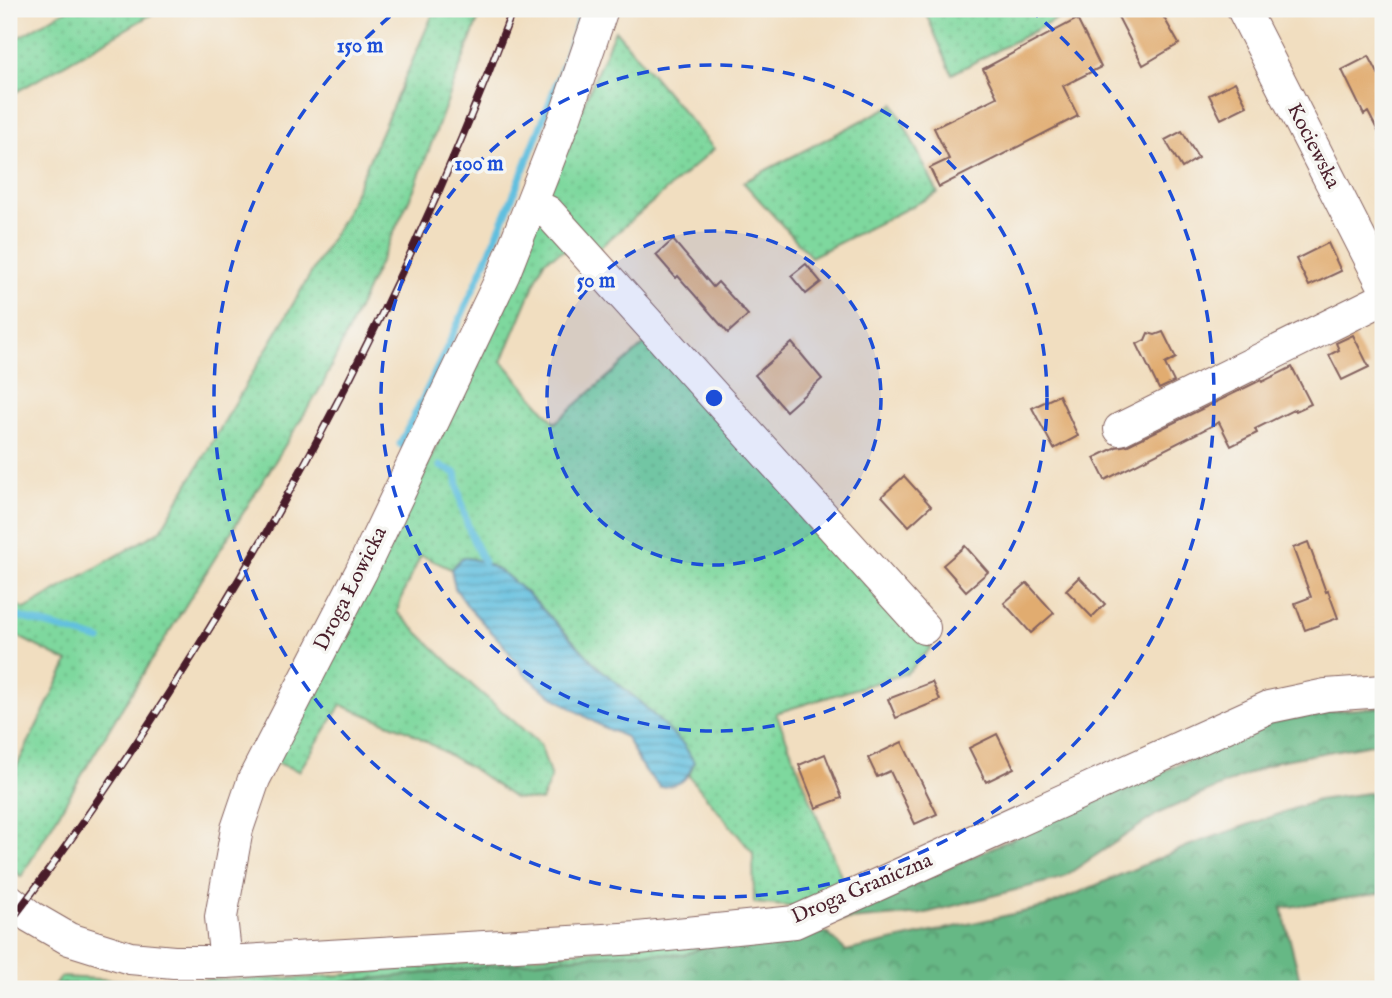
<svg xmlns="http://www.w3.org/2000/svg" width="1392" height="998" font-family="'IM FELL English',serif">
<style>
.grass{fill:url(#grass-dots);stroke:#647c64;stroke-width:2}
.forest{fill:url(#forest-crowns);stroke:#586c58;stroke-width:2}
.water{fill:url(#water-rules);stroke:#556f85;stroke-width:2}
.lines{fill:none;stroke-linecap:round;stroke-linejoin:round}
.stream{stroke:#60bfdf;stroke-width:7}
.building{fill:#e1ac6f}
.minor-casing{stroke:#84625f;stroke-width:34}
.minor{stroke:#fff;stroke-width:32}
.rail-casing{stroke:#4a1f2b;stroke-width:8}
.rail{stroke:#f6f6f2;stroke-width:5;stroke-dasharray:16;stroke-linecap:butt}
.ring{fill:none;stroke:#1d4ed8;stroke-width:3.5;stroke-dasharray:12 9}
.labels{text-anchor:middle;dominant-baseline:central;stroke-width:7;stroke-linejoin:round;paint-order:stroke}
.street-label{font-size:21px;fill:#4a1f2b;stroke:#f6f6f2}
.centre{fill:#1d4ed8;stroke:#f6f6f2;stroke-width:3.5}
.ring-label{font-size:21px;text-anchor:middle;font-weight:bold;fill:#1d4ed8;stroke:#f6f6f2;stroke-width:7;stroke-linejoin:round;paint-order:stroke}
</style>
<defs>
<pattern id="grass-dots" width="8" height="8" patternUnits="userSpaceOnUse" patternTransform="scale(1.75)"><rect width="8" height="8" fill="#7ed89e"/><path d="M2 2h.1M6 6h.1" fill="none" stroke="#6eb988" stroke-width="1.8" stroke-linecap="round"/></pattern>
<pattern id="forest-crowns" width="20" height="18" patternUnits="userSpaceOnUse" patternTransform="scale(1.75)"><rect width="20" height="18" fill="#66b885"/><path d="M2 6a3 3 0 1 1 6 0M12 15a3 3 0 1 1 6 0" fill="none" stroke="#56956d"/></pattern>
<pattern id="water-rules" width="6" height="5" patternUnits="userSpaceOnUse" patternTransform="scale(1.75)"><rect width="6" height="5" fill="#60bfdf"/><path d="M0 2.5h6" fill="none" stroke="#519bb5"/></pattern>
</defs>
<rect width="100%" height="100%" fill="#f6f6f2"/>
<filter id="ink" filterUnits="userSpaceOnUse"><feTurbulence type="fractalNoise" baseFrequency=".0143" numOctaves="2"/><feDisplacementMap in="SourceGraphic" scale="14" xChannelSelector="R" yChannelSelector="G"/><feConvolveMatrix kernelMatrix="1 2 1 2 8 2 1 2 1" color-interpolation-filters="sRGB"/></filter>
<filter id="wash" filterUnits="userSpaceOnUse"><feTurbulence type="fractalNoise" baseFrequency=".00686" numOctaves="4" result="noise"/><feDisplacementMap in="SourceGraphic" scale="28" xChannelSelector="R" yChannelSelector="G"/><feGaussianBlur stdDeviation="1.57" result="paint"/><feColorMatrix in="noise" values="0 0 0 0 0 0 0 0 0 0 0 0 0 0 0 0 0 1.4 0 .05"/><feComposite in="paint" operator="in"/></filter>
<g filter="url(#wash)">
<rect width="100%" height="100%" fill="#f1dec0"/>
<path class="grass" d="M68,9h93l-152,87v-53z
M435,9h47l-67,178 -92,197 -209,337 -93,156 -12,-11v-84l59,-120 -59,-30v-30l16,7 136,-79 184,-315z
M924,9h134l4,7 -110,58z
M615,30l99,119 -116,100 -36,2 -18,10 -42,100 53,62 90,-79 7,-8 279,312 -24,25 -131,40 69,173 -49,21 -42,-4 -1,-50 -64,-77 5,-14 -10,-17 -45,-44 -41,-34 -69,-72 -23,-20 -22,-13 -21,-5 -12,12 -30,-14 -17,36 -7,21 76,74 67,58 11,34 -10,23 -27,-3 -38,-27 -68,-40 -67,-26 -42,66 -27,-10 120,-216 93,-208z
M894,104l44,89 -127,64 -68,-75z
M787,928l76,61h-813l11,-12 76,4 172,-3 194,-18z"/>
<path class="forest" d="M1383,707v35l-105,19 -119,52 -97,65 -140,36 -85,7 139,-66 297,-133 59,-11z
M1383,791v102l-101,15 19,76 11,5h-1032l284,-31 74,-6 46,3 75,-31 68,9 19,18 199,-44 143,-61 130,-46z
M64,984l147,5h-159z"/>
<path class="water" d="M463,557l21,5 22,13 23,20 69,72 41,34 45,44 10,17c-7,19 -14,24 -34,25l-17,-18 -17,-32 -25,-11 -33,-20 -26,-17 -18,-16 -22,-30 -33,-35 -14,-20 -4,-19z"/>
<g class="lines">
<path class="stream" d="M412,452l-12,-8c71,-140 132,-286 183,-435
M440,466l16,7c4,32 12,61 28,89
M9,614l91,26"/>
</g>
<g id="blocks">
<path class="building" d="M1114,9h45l20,35 -36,21z
M1077,19l24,48 -38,19 15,30 -139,71 -9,-19 19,-9 -15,-31 63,-31 -14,-28z
M1369,56l14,27v58l-15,-29 -4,3 -22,-45z
M1235,82l12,24 -26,13 -12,-24z
M1182,131l16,27 -16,10 -17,-28z
M673,240l40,47 5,-5 30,33 -20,18 -50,-57 -2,2 -20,-23z
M1328,243l13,28 -32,15 -13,-27z
M806,264l15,18 -15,12 -15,-18z
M1163,332l13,26 -11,6 9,18 -15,7 -22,-45 8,-4 3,-7 7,2z
M1353,335l16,32 -27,13 -13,-25 10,-5 -3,-7z
M792,343l30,36 -36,32 -31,-36z
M1292,367l19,37 -15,7 -1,-2 -40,20 2,4 -26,13 -12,-24 -114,58 -11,-22 22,-11 12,-2 133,-65 1,2z
M1059,395l19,41 -24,13 -22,-41z
M904,476l27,30 -22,20 -27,-30z
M1308,542l18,50 2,-1 10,27 -33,12 -10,-27 16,-6 -18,-49z
M965,546l23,26 -22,19 -23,-26z
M1079,577l26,27 -13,13 -26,-27z
M1027,583l27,30 -23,20 -27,-30z
M932,682l8,18 -44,18 -8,-19z
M997,734l17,34 -28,14 -17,-34z
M902,742l35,72 -22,10 -25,-53 -13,6 -9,-19z
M825,754l17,44 -26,10 -17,-43z"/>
</g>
</g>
<g filter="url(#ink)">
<use href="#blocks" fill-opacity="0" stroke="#84625f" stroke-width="2"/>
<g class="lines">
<g class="minor-casing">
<path id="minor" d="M1243,9l140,275
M531,204l17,8 376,416
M1120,429l263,-130
M9,900l22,17 38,22 61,19 44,4h52l412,-24 157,-16 474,-215 57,-12 57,-4
M226,962l-5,-45 16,-88 17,-50 107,-207 143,-299 60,-153 38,-111"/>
</g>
<use href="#minor" class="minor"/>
<g class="rail-casing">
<path id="rail" d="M9,923c57,-74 110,-152 160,-230 138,-215 254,-445 344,-684"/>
</g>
<use href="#rail" class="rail"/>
</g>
</g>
<circle cx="714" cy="398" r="167" fill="#1d4ed8" fill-opacity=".12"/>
<g class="ring">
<circle cx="714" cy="398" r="167"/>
<circle cx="714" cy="398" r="333"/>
<path d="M1029 9A500 500 0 1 1 399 9"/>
</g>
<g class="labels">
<g class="street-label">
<text transform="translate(1313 146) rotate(63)">Kociewska</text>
<text transform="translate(351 589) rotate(-63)">Droga Łowicka</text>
<text transform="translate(862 889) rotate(-23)">Droga Graniczna</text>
</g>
</g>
<circle cx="714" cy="398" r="10" class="centre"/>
<g class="ring-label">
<text x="360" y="52">150 m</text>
<text x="479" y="170">100 m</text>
<text x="596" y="287">50 m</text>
</g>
<rect width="1392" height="998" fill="none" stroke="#f6f6f2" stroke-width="35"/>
</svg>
